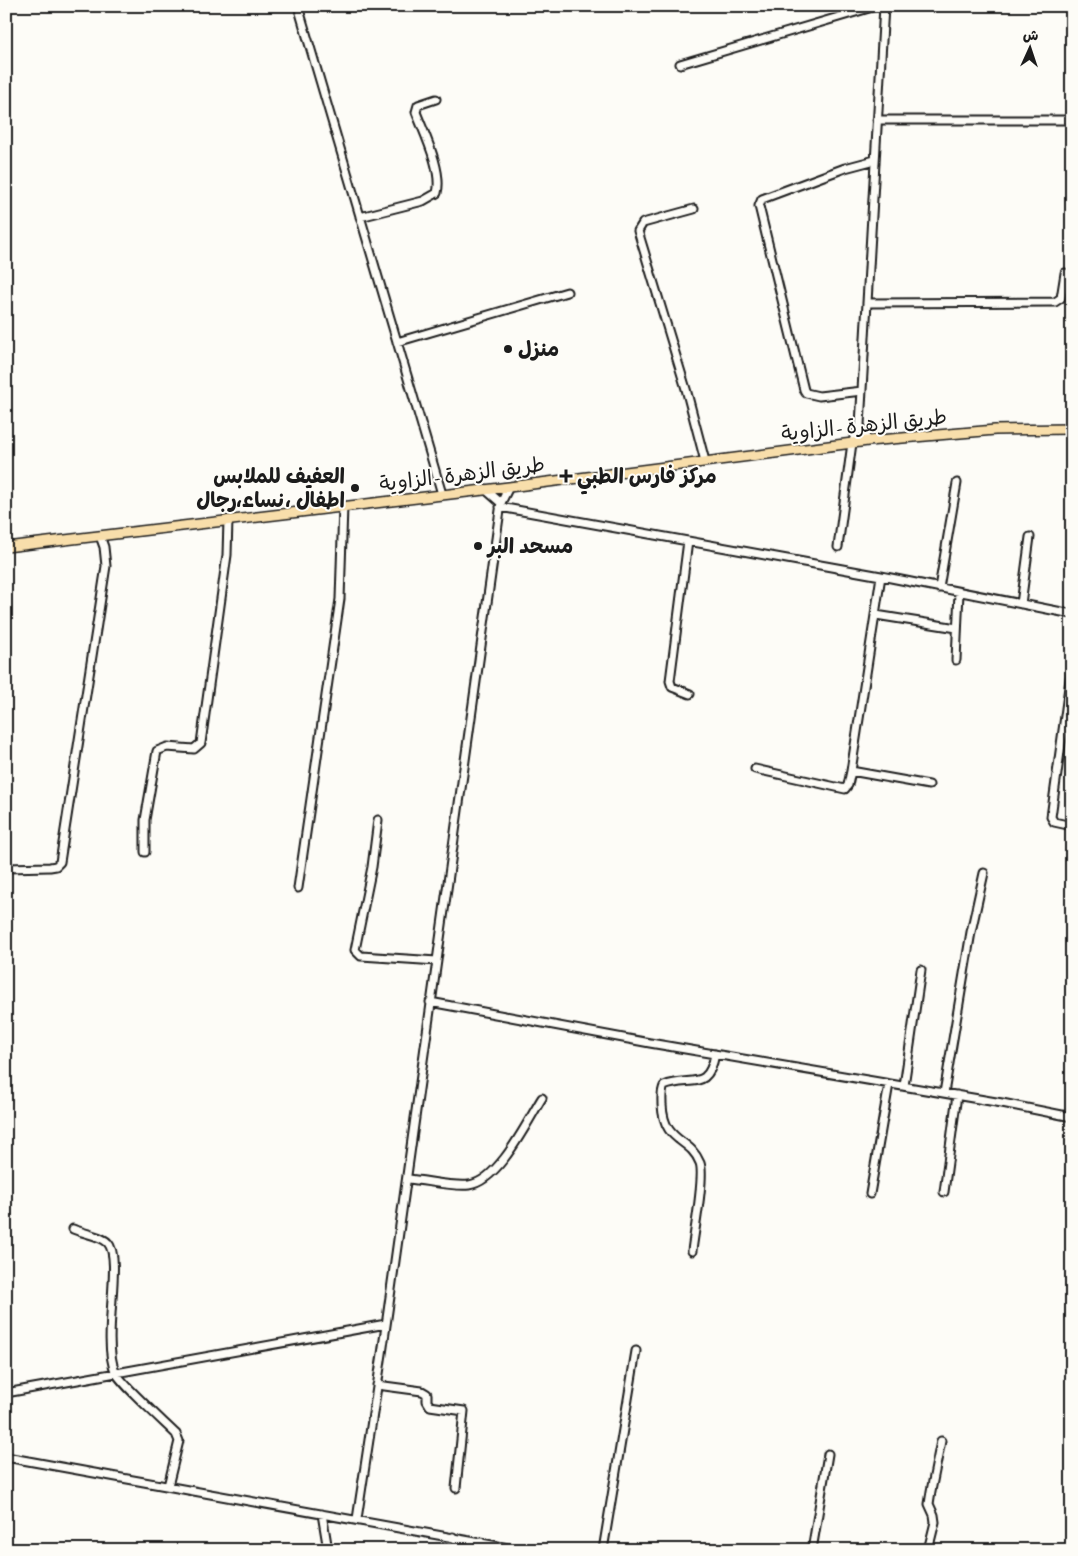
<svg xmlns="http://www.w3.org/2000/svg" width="1078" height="1556" font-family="Caveat,'Playpen Sans Arabic',sans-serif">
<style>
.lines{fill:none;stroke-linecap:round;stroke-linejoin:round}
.minor-casing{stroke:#1c1c1c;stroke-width:11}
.major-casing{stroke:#1c1c1c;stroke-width:12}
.minor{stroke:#fdfcf7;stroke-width:7}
.major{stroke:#f8deab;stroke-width:9}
.poi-dot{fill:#1c1c1c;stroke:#fdfcf7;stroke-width:2}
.labels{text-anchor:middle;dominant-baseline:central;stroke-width:4;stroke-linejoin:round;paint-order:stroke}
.poi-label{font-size:21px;font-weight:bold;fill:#1c1c1c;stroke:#fdfcf7;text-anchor:start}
.street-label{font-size:21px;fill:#1c1c1c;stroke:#fdfcf7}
</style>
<rect width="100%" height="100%" fill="#fdfcf7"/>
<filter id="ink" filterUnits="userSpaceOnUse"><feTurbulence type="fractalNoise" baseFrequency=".02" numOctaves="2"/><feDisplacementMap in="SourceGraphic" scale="10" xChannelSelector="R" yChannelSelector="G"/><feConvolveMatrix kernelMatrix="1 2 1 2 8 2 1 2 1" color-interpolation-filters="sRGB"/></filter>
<g filter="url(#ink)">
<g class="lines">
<g class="minor-casing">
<path id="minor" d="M298,6l144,488
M680,64l196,-58
M877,120h195
M694,209l-51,14 -5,8 48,158 19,72
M360,217l63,-16 14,-8c6,-22 -13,-60 -21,-81l2,-7 18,-6
M867,303l188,-1 6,-4 4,-25
M397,342l170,-50
M862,391l-43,5 -13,-3 -2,-3 -45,-184 3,-7 83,-31 30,-8
M860,425l8,16
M485,489l16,14
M500,507l381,69 191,38
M688,541l-18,140 2,6 18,7
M838,547l14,-104 8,-18 24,-419
M881,576l-30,195 78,14
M939,588l18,-105
M1021,604l9,-67
M876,615l81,13
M956,660l3,-68
M1072,665l-21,152 3,5 18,4
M755,769l90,20 3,-4 3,-14
M378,820l-6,47 -17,83 6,6 76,5
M145,852v-32l12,-69 10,-4 27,2 7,-6 26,-188 1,-35
M6,868l44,-1 6,-1 4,-4 46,-296 -2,-19 -4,-11
M298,888l42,-289 3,-93
M430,1002l220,41 352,60 70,14
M904,1086l17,-116
M944,1093l27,-161 13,-59
M407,1179c18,1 45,8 62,6 30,-4 58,-63 73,-87
M944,1192l13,-97
M870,1194l19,-110
M73,1229c9,4 29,7 35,14 15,16 -7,96 7,128 4,11 50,52 61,63l3,7 -11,45
M692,1251c2,-18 13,-75 8,-88 -10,-26 -36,-19 -38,-58 0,-7 -1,-13 2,-19 26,-11 44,7 51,-32
M377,1385l45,6 5,3v7l3,5 34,5 -8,77
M6,1393l380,-69
M6,1457l514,93
M322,1514l6,36
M357,1519l25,-165 119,-851 8,-16
M453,1537l13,13
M477,1550l4,-8
M603,1550l33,-199
M812,1550l16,-96
M928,1550l7,-28 -1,-7 -5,-11 2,-13 10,-50"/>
</g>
<g class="major-casing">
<path id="major" d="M6,547l503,-60 359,-46 127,-11 77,-1"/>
</g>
<use href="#minor" class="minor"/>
<use href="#major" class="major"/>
</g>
</g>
<g class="poi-dot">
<circle cx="508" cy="349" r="5"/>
<path d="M563.5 468.5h5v5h5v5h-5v5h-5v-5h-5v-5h5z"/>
<circle cx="355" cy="488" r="5"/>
<circle cx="478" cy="546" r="5"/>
</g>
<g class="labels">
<g class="poi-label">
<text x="518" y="349">منزل</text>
<text x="345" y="476" text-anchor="end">العفيف للملابس<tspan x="345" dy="24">اطفال ،نساء،رجال</tspan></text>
<text x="577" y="476">مركز فارس الطبي</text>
<text x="488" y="546">مسحد البر</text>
</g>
<g class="street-label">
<text transform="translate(864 425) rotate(-6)">طريق الزهرة -الزاوية</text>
<text transform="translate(462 474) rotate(-7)">طريق الزهرة -الزاوية</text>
</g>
</g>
<rect width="1078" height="1556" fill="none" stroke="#fdfcf7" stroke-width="25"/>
<rect x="12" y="12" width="1053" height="1531" fill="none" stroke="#1c1c1c" stroke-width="2" filter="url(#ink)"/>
<g transform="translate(1030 48) rotate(3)" stroke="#fdfcf7" stroke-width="4" paint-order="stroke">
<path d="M0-4L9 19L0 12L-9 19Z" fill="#1c1c1c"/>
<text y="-8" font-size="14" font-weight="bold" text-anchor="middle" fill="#1c1c1c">ش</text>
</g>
</svg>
